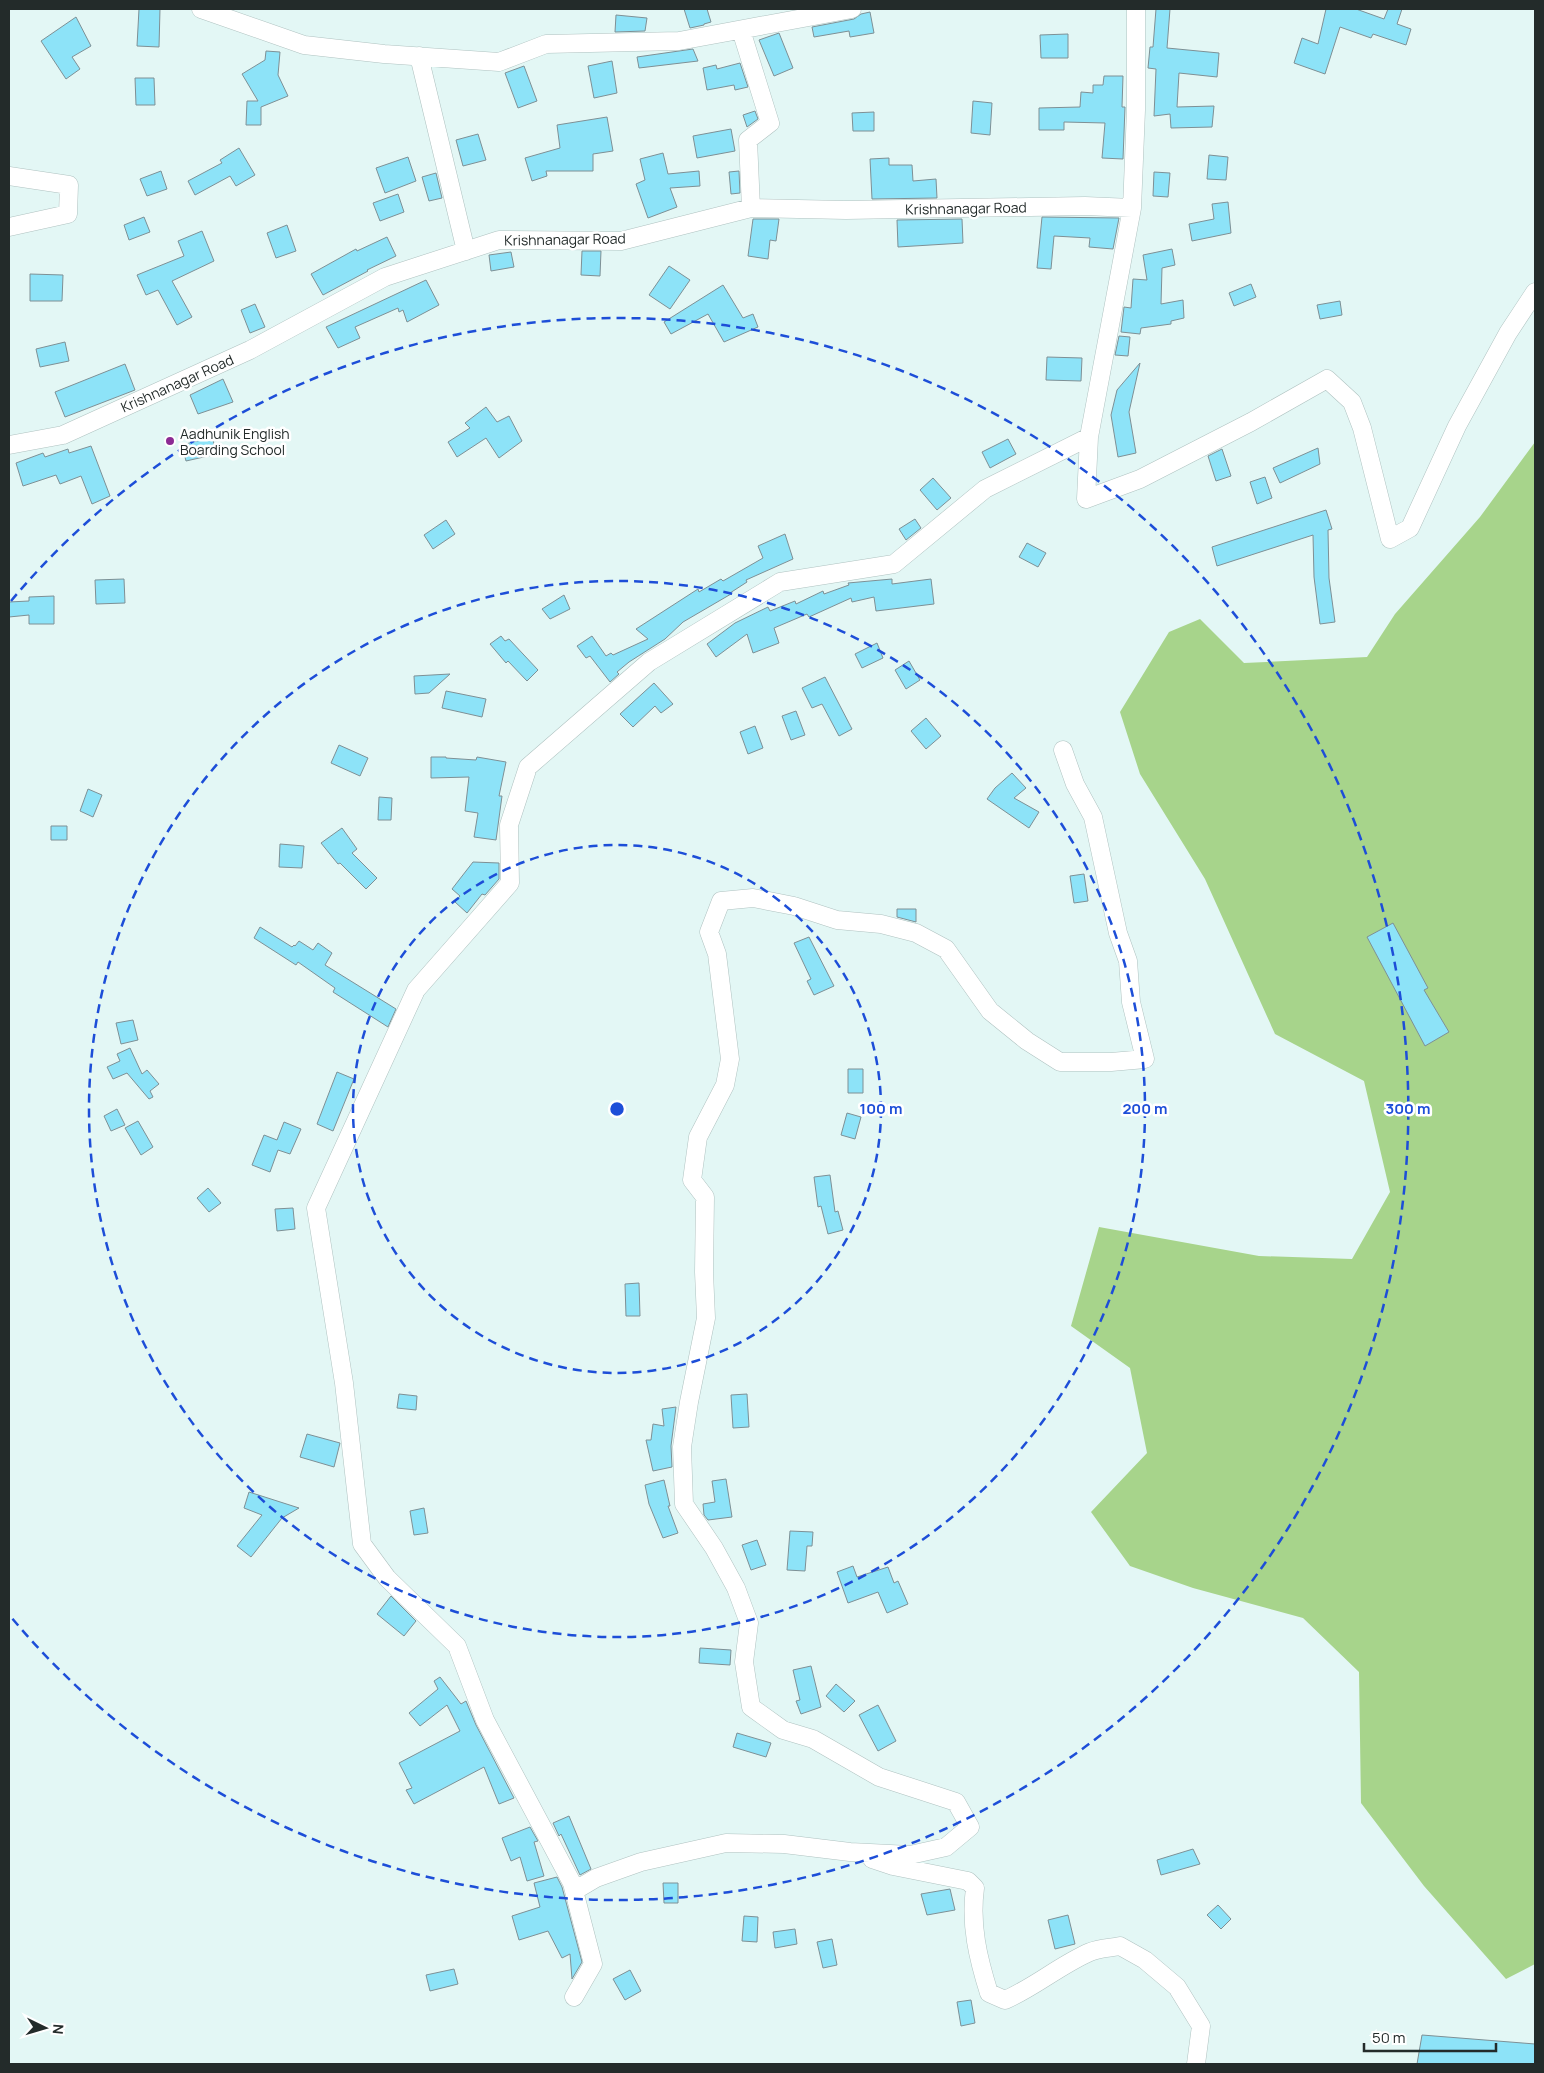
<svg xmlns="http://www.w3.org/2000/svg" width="1544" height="2073" font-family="Manrope,sans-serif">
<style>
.forest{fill:#a7d48b}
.building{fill:#8de3f8;stroke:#7e9095}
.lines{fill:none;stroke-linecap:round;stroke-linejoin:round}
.minor-casing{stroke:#afc2c0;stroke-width:19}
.minor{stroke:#fff;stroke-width:18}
.ring{fill:none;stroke:#1d4ed8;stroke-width:2.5;stroke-dasharray:9 6}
.poi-dot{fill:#8c2b94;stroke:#fff;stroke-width:2}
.labels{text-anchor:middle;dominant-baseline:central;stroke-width:5;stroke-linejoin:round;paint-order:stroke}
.street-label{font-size:14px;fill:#232b2a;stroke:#fff}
.poi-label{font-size:14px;fill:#232b2a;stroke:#fff;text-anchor:start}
.centre{fill:#1d4ed8;stroke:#fff;stroke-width:2.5}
.ring-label{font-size:15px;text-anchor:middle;font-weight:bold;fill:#1d4ed8;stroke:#fff;stroke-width:5;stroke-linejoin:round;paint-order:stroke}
</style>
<rect width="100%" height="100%" fill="#e3f7f5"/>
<path class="forest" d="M1535,442v1522l-29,15 -82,-93 -63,-83 -2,-131 -56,-54 -110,-30 -63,-22 -39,-54 56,-59 -17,-85 -59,-42 28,-99 160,29 93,3 38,-67 -26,-111 -89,-47 -70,-155 -65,-105 -20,-62 49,-80 31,-13 44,44 123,-6 28,-43 85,-97z"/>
<path class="building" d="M139,9h21l-1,38 -22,-1z
M684,9h23l4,13 -7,2v1l-14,3z
M1156,9h14l-3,39 52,5 -2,24 -38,-4 -2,34 37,-1 -2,21 -41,1 -1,-14 -16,2 2,-47 -8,-1 2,-21h3z
M1326,9h30l28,10 4,-10h14l-5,15 14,5 -5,16 -33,-11 -2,4 -31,-11 -15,47 -31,-11 8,-25 16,6z
M870,12l4,21 -24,4 -1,-6 -35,6 -2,-10 42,-8 7,-5z
M616,15l31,3 -2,13 -30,1z
M76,17l15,29 -19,11 8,12 -14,10 -25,-38z
M779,33l14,35 -19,8 -15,-36z
M1068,34v24h-27l-1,-23z
M693,49l5,12 -59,7 -2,-11z
M266,51l14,1 -2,23 10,21 -27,11v18h-15l1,-24h11l-16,-27 23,-14z
M612,61l5,32 -23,5 -6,-32z
M740,63l8,24 -13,3 -1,-5 -27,5 -4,-22 13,-3 1,4z
M524,66l13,35 -19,7 -13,-35z
M1104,76h19l-1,31h3l-2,52 -21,-1 3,-35 -41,-1v8h-25v-22l41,-1 1,-15 12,1v-8h10z
M135,78h19l1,27h-19z
M973,101l19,2 -2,32 -19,-2z
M755,111l3,8 -11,8 -4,-12z
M874,112v19h-21l-1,-18z
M607,117l6,34 -20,3v17h-47l1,5 -15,5 -7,-23 35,-10 -3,-23z
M731,129l4,22 -38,7 -4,-22z
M478,134l8,26 -23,6 -7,-26z
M239,148l16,27 -19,11 -6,-10 -35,19 -7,-14 34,-18 -2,-3z
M663,153l5,21 31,-3 1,15 -30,2 7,19 -29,11 -12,-34 9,-4 -5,-21z
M1209,155l19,2 -2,23 -19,-1z
M408,157l8,24 -31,12 -9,-25z
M889,158v7h23l1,16 23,-2 1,19 -65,1 -2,-40z
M161,171l6,18 -20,7 -7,-17z
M739,171l1,22 -9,1 -2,-22z
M1154,172l16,1 -2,24 -15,-1z
M436,173l6,25 -13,3 -7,-24z
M398,194l6,18 -24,9 -7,-18z
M1228,202l3,31 -39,8 -3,-17 25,-5 -2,-15z
M144,217l6,15 -21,8 -5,-15z
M1042,217l77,1 -6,31 -24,-2 1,-9 -36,-2 -3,33 -14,-1z
M753,219h26l-3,22 -6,-1 -2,19 -20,-3z
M962,219l1,24 -65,4 -1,-27z
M287,225l9,26 -20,7 -9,-25z
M202,231l12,30 -42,20 20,36 -15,8 -19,-35 -12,5 -9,-20 47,-19 -6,-15z
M387,237l9,19 -29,14 1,1 -45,24 -12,-21 45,-25 1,2z
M1172,249l3,16 -13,3 -1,36 22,-4 1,18 -13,3v3l-30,4 -1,6 -19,-2 3,-25 7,1 2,-29 14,1 -4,-25z
M582,251h19l-1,25 -19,-1z
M511,252l3,15 -23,4 -2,-16z
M669,266l21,14 -20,29 -21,-14z
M30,274l33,1 -1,26h-32z
M426,280l13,25 -32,17 -4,-12 -4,2 -1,-4 -43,19 5,11 -22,10 -12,-21z
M1251,284l5,13 -22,9 -5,-13z
M723,285l20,33 10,-4 5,13 -34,15 -16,-28 -37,20 -7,-12z
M1340,301l2,14 -22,4 -3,-14z
M255,304l10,23 -15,6 -9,-23z
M1119,336l11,1 -2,19 -13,-1z
M65,342l4,19 -29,6 -4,-18z
M1047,357l35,1 -1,23 -35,-1z
M1140,363l-11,49 7,41 -18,4 -7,-42 6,-25z
M125,364l10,26 -70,27 -10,-25z
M223,379l10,23 -35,12 -8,-19z
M486,407l11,15 12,-6 13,25 -23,17 -13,-20 -29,19 -9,-15 22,-14 -5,-5z
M212,437l5,17 -31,7 -4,-16z
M1008,439l8,15 -26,14 -8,-16z
M91,446l19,50 -18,8 -11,-28 -21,8 -4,-9 -33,11 -7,-23 27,-10 2,4 23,-8 1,4z
M1318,448l2,16 -40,19 -7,-15z
M1222,449l9,27 -15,5 -8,-25z
M1265,477l7,21 -15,6 -7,-22z
M933,478l18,20 -14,12 -17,-20z
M1326,510l6,19 -4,1 1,48 6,44 -15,2 -6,-47 -1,-42 -96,31 -5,-19z
M915,519l6,9 -15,12 -7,-11z
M446,520l9,14 -22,15 -9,-14z
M785,534l8,25 -47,21 1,2 -17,11 1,1 -48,28 -18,17 -36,23 -12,10 2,2 -9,8 -20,-26 -4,2 -9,-12 15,-10 14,20 5,-3 2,2 35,-16 -12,-10 62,-40 1,3 22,-13 2,2 40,-23 -5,-12z
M1027,543l19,10 -8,14 -19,-10z
M124,579l1,24 -29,1 -1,-24z
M892,579v5l39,-5 3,25 -58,7 -2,-14 -22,5 -1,-4 -42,19 -2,-3 -33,14 5,15 -26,10 -6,-19 -31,23 -9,-13 28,-21 33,-16 2,4 25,-10 1,3 27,-13 1,3 25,-9 -1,-2z
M564,595l6,14 -20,10 -8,-10z
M54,596v28h-25v-9l-20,2v-15l20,-1v-4z
M501,636l4,5 4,-2 29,31 -11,11 -19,-20 -2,2 -16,-19z
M877,643l6,15 -21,10 -7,-14z
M909,661l11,19 -14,9 -11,-19z
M450,674l-21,19 -14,1 -1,-18z
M825,677l27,52 -13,7 -17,-32 -10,4 -10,-20z
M654,683l19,21 -12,9 -6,-7 -22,21 -13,-13z
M446,691l40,8 -4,18 -40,-9z
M796,711l9,24 -14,5 -9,-24z
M926,718l15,18 -15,13 -15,-18z
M755,726l8,22 -15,6 -8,-22z
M339,745l29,13 -8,18 -29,-13z
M431,757h15v1l30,2 1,-3 29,5 -7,34h3l-6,44 -22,-3 4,-24 -13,-2 4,-34 -38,1z
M1012,773l14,15 -12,10 25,14 -10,16 -42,-29 8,-11z
M88,789l14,6 -9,22 -13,-6z
M379,797l13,1 -1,22h-13z
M51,826h16v14h-16z
M342,828l15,21 -5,4 25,25 -11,11 -26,-26 -2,1 -17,-21z
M280,844l24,2 -2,22 -23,-1z
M473,862l26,1v16l-14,16 -3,-1 -15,19 -12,-11 5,-6 -8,-7z
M1084,874l4,27 -14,2 -4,-27z
M897,909h19v13l-19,-5z
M1393,923l35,65 -4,2 25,42 -24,14 -58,-109z
M260,927l32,20 2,-2 1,1 4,-5 14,9 5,-7 14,10 -7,12 71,44 -8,18 -55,-35 2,-4 -37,-26 -2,3 -42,-27z
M809,937l25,49 -20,9 -7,-14 4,-2 -17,-36z
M133,1020l5,20 -17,4 -5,-21z
M130,1048l12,26 5,-4 12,14 -9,7 3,6 -4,2 -22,-26 -14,6 -6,-12 13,-6 -3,-7z
M848,1069h15v24h-15z
M337,1072l17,7 -21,52 -16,-7z
M117,1109l8,16 -14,6 -7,-15z
M847,1113l14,4 -6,22 -14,-4z
M138,1121l15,26 -12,8 -16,-27z
M284,1122l17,7 -11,25 -12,-4 -8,22 -18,-7 12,-30 13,5z
M830,1175l5,37 3,-1 5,19 -15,4 -7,-28 -3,1 -4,-30z
M208,1188l13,15 -12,9 -12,-14z
M293,1208l2,21 -18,2 -2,-22z
M639,1283l1,33h-14l-1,-32z
M399,1394l18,2 -1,14 -19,-2z
M747,1394l2,33 -16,1 -2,-33z
M676,1407l-5,39 1,21 -19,4 -7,-31h5l2,-16 11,2 -2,-17z
M307,1434l33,9 -6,24 -34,-10z
M726,1479l6,38 -24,3 -4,-5 -1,-11 12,-2 -3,-21z
M664,1480l6,26h-2l10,27 -15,5 -14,-34 -4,-19z
M249,1492l50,16 -17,10 -31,39 -14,-11 25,-31 -18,-7z
M424,1508l4,25 -14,2 -4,-24z
M790,1531l23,1 -1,14h-5l-2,25 -18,-1z
M757,1540l9,25 -15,5 -9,-25z
M853,1566l4,11 31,-10 6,16 4,-2 10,23 -21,9 -9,-21 -30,11 -11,-31z
M391,1596l25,25 -12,15 -27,-22z
M700,1648l31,2 -1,15 -31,-2z
M811,1666l10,41 -20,7 -5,-13 4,-1 -7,-30z
M440,1677l21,27 5,-3 10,24 38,73 -15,6 -15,-37 -70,37 -8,-14 6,-2 -13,-25 61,-32 -13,-26 -27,21 -11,-13 29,-24 -4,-8z
M836,1684l19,17 -11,11 -18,-16z
M878,1705l18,36 -18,10 -19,-36z
M737,1733l34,10 -5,14 -33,-10z
M569,1816l22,53 -11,6 -19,-41 -2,2 -6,-13z
M530,1827l8,14 -4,1 10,34 -17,5 -7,-24 -9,4 -9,-23z
M1193,1849l7,15 -39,11 -4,-15z
M557,1877l5,10 20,75 -10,17 -2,-25 -8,4 -14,-27 -29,9 -7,-24 28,-9 -6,-24z
M663,1883h15v20h-14z
M950,1889l5,21 -28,5 -6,-21z
M1218,1905l13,14 -10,10 -14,-14z
M1068,1915l7,29 -20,5 -7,-29z
M744,1916l14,1 -1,25 -15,-1z
M795,1929l2,15 -22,4 -2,-16z
M832,1939l5,26 -14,3 -6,-26z
M454,1969l4,15 -28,7 -4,-16z
M630,1970l11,21 -16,9 -12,-21z
M971,2000l4,23 -14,3 -4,-24z
M1422,2035l113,9v20h-118z"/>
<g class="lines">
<g class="minor-casing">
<path id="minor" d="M201,9l103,36 80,9 115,8 47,-18 133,-3 173,-32
M741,30l29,93 -22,17 3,68
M419,56l47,195
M9,176l60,9 -1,29 -59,13
M1089,437l-3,62 54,-20 111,-57 76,-43 25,23 10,26 28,111 20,-11 47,-102 51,-93 27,-41
M9,445l54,-10 187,-85 135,-73 114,-37 122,1 130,-33 95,2 239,-4 47,2
M872,1859l21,7 75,15 7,7c-5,37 3,70 14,105l16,7c30,-13 55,-35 85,-48 9,-4 20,-4 30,-6l25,14 32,27 24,39 -5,38
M574,1891l22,-13 45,-16 85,-19 58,1 66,8 60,3 36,-8 24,-20 -14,-25 -77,-25 -66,-38 -30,-9 -32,-23 -7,-45 5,-39 -13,-35 -22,-40 -30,-44 -2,-57 7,-45 17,-84 -2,-46 1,-75 -13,-17 6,-43 27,-52 5,-26 -13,-105 -8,-22 12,-31 32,-3 41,8 43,14 44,4 35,9 30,16 44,62 37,30 33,21h51l34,-3 -14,-57 -3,-41 -10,-28 -25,-116 -18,-33 -12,-34
M574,1997l19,-33 -21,-81 -87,-163 -28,-74 -70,-68 -25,-34 -18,-161 -28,-175 100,-218 94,-107 -1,-58 19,-58 121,-105 131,-80 114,-18 91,-75 104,-52 43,-229 4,-98v-101"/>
</g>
<use href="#minor" class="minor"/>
</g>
<g class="ring">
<circle cx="617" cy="1109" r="264"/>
<circle cx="617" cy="1109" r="528"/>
<path d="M11 601A791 791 0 1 1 11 1617"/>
</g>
<circle class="poi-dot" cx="170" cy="441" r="5"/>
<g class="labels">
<g class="street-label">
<text transform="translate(966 208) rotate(-1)">Krishnanagar Road</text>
<text transform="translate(565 239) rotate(-1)">Krishnanagar Road</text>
<text transform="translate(177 383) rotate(-24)">Krishnanagar Road</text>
</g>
<g class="poi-label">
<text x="180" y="433">Aadhunik English<tspan x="180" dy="16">Boarding School</tspan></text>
</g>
</g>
<circle cx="617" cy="1109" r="8" class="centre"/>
<g class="ring-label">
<text x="881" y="1114">100 m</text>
<text x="1145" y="1114">200 m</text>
<text x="1408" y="1114">300 m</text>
</g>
<rect width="1544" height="2073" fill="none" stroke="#232b2a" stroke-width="20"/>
<g transform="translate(45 2028) rotate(95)" stroke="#ffffff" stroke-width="4" paint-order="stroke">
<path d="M0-4L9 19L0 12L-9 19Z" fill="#232b2a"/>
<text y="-8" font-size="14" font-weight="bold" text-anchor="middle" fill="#232b2a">N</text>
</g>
<path d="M1364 2043v8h132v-8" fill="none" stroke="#232b2a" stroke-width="2.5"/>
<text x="1372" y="2043" font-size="15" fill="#232b2a" stroke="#ffffff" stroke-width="4" paint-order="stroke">50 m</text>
</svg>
